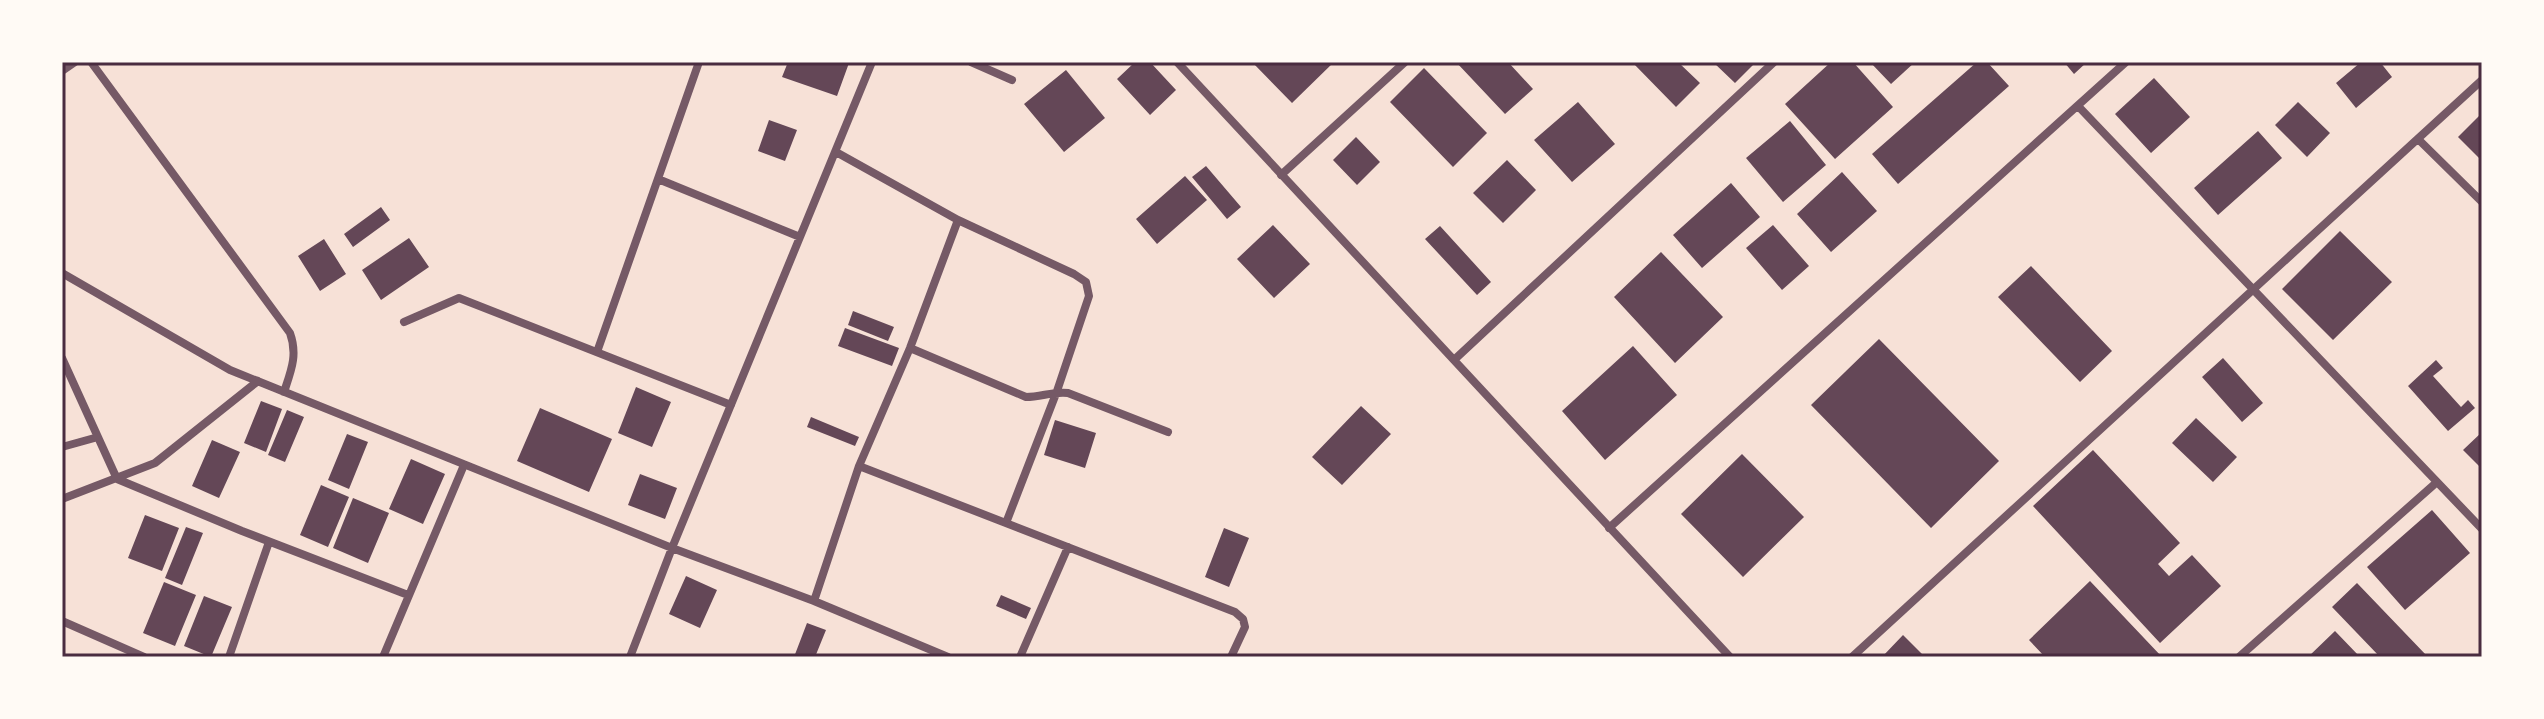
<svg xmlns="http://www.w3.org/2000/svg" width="2544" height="719" font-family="Lato,sans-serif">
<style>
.building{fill:#644757}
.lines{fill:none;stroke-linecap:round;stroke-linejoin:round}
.minor{stroke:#755966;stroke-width:8}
.neatline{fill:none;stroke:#4a2c40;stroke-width:3}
</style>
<rect width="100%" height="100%" fill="#f7e1d7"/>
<path class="building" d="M788,62h58l3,1 -12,33 -55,-19z
M1135,62h15l26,28 -26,25 -33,-36z
M1252,62h82l-42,41z
M1456,62h52l25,27 -28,25z
M1632,62h46l22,21 -24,24z
M1713,62h43l-21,21z
M1831,62h22l40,45 -58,52 -50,-55z
M1870,62h45l-24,22z
M1977,62h10l22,24 -111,98 -26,-30z
M2064,62h23l-13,12z
M2361,62h19l12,15 -36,31 -20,-25z
M1424,68l63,65 -34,34 -63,-65z
M1066,70l39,48 -41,34 -40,-48z
M2154,78l36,39 -39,36 -36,-39z
M1578,102l37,42 -43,38 -38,-42z
M2298,102l32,31 -23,24 -32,-32z
M2482,113v48l-24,-24z
M769,120l28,10 -12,31 -27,-10z
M1790,121l36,44 -43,37 -37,-44z
M2258,131l24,27 -64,57 -24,-27z
M1356,137l24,25 -23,23 -24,-25z
M1507,160l29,30 -33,33 -30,-30z
M1206,166l35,41 -14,12 -35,-42z
M1842,172l35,39 -46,41 -34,-38z
M1185,176l22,24 -50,44 -21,-25z
M1731,183l29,34 -58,51 -29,-33z
M381,207l9,13 -37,27 -9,-13z
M1273,225l37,39 -36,34 -37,-39z
M1773,225l36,41 -27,24 -36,-42z
M1440,226l51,56 -14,13 -52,-56z
M2340,231l52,51 -59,58 -51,-51z
M409,238l20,29 -48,33 -19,-30z
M324,239l22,35 -26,17 -22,-35z
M1661,252l62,65 -48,46 -61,-66z
M2031,266l81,85 -32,31 -82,-85z
M853,311l41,16 -6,14 -40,-16z
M845,328l54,20 -7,18 -54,-20z
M1879,339l120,122 -68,67 -120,-123z
M1633,346l44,49 -72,65 -43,-49z
M2223,358l40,45 -21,19 -40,-45z
M2436,360l7,8 -10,8 28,31 7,-7 7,8 -27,23 -40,-45z
M636,387l35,15 -19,45 -34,-14z
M261,401l21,8 -16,43 -22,-9z
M1361,406l30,28 -49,51 -30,-28z
M540,408l72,31 -23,53 -72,-31z
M287,410l17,7 -19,45 -17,-7z
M811,417l48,20 -4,9 -48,-19z
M2196,418l41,39 -24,25 -41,-39z
M1055,420l41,13 -11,35 -41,-13z
M2482,432v37l-19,-19z
M347,434l21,8 -19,47 -21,-9z
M212,440l28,12 -21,46 -27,-12z
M2093,450l87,93 -22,21 11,12 23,-21 29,31 -61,57 -127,-137z
M1742,454l62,63 -61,60 -62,-63z
M411,459l34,15 -22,50 -34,-15z
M640,474l37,14 -12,31 -37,-14z
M321,485l28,12 -21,50 -28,-12z
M353,498l36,15 -21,50 -35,-15z
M2432,510l38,43 -65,57 -38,-43z
M145,515l34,13 -17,43 -34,-13z
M186,527l17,6 -21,52 -17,-7z
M1224,528l25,10 -20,49 -24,-10z
M686,576l31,14 -17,38 -31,-14z
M2090,581l72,76h-117l-16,-17z
M164,582l32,13 -21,51 -32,-13z
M2357,583l70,73 -1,1h-46l-48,-50z
M1001,595l30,13 -5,11 -30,-13z
M204,596l28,11 -21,50 -27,-11z
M807,623l19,7 -11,27h-21z
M2335,631l25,26h-52z
M1903,635l22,22h-43z"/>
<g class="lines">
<path class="minor" d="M91,62l199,271c8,22 1,38 -6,59
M971,62l41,18
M1177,62l553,595
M62,71l13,-9
M2078,106l404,423
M2418,139l64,63
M836,152l122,68 116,54 12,8 3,14 -32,95 -51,132
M1281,175l124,-113
M658,179l142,58
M62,273l168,97 442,178 142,53 134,56
M404,322l55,-24 272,107
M910,348l116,49c15,0 28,-6 42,-4l100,39
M597,352l102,-290
M62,358l55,121 125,52 166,64
M1454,360l320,-298
M62,447l36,-10
M859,466l376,146 8,7 2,8 -14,30
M62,499l93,-36 103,-82
M1609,528l517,-466
M814,601l45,-135 51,-118 48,-128
M62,621l82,36
M229,657l40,-115
M383,657l81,-192
M630,657l42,-109 200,-486
M1020,657l48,-110
M1852,657l630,-577
M2239,657l198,-175"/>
</g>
<rect width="2544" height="719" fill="none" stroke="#fffaf5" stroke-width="128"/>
<rect x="64" y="64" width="2416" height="591" class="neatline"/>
</svg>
